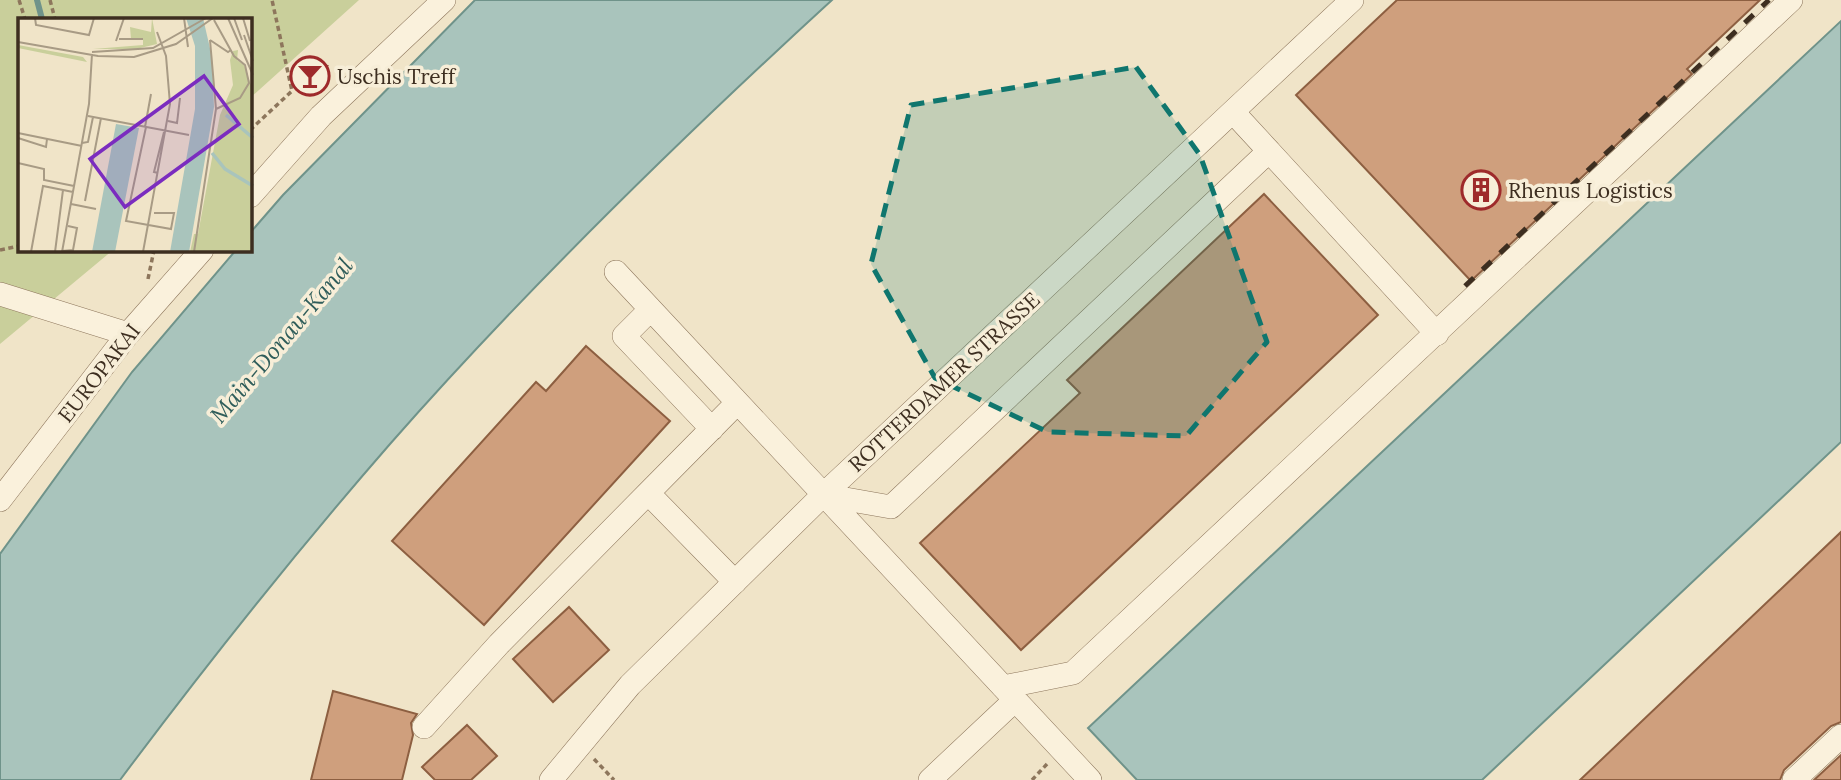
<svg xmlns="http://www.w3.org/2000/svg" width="1841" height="780" font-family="Lora,serif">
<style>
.green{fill:#c9cf9b}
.water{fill:#a9c4bc;stroke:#6f938a;stroke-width:2}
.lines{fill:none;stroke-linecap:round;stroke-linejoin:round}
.stream{stroke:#6f938a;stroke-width:6}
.building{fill:#cf9f7d;stroke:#8d5f41;stroke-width:2}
.minor-casing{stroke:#8d765c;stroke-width:24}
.path{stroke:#8d765c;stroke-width:3.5;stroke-dasharray:5 3.5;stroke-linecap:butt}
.minor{stroke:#faf1dc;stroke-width:23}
.rail{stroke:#3d2e20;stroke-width:5;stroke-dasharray:12 12;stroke-linecap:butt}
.marked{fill:#0f766e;fill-opacity:0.2;stroke:#0f766e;stroke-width:5;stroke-dasharray:14 9;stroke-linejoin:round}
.labels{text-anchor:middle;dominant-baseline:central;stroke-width:7;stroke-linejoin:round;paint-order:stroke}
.poi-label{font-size:21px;fill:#3d2e20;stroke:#f7eed8;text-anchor:start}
.street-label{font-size:21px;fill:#3d2e20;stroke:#f7eed8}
.water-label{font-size:23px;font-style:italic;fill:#2f5d5a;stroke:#f7eed8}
.inset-river{fill:none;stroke:#a9c4bc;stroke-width:3.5}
.inset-road{fill:none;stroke:#a89b85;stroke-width:2}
.view{fill:#7b2cbf;fill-opacity:0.15;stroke:#7b2cbf;stroke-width:3.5}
.inset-edge{fill:none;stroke:#3d2e20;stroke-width:3.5}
</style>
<rect width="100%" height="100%" fill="#f0e4c8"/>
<path class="green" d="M0,0h359l-109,98v-79h-231v231h94l-113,94z"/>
<path class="water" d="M475,0h357c-154,141 -304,287 -442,444 -95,109 -184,221 -270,336h-120v-226l132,-182 104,-122h14v-17l33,-38z
M1841,21v421l-359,338h-345l-49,-52z"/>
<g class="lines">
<path class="stream" d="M37,0l5,19"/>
</g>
<path class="building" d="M1397,0h363l-73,69 5,5 -221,207 -175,-186z
M306,61l21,5 -18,14h-6l-5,-3 -2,-8 2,-4z
M1264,194l114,121 -357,335 -101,-107 160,-150 -13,-13z
M586,346l84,75 -186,204 -92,-84 144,-159 10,9z
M1841,532v190l-10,4 -47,44 -4,10h-200z
M569,607l40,43 -56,52 -40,-43z
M333,691l84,23 -6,9 2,12 -11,45h-91z
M467,725l30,31 -26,24h-36l-13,-13z
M1841,755v25h-27z"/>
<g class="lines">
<g class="minor-casing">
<path id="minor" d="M1269,151l168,183
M250,196l71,-80 123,-116
M616,272l474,508
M0,294l128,40
M650,310l-26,26 88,93
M648,493l89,-90
M823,495l68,12 378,-356 -36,-39
M0,500l128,-166 74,-84
M1003,687l70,-14 718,-673
M424,727l75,-83 149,-151 87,89
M551,780l79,-95 193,-190 529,-495
M930,780l85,-80
M1794,780l47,-44"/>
</g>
<path class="path" d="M19,0l6,19
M50,0l5,19
M250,130l42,-39 -20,-91
M0,250l19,-4
M148,279l6,-29
M594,759l20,21
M1032,780l15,-16"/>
<use href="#minor" class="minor"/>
<path class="rail" d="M1465,286l304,-286"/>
</g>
<path class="marked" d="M1136,67l64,88 67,187 -81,94 -138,-4 -113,-54 -64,-114 40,-159z"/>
<defs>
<g id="bar-ring" transform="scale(2.0125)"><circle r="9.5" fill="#f7eed8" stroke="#9e2a2b" stroke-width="1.5"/><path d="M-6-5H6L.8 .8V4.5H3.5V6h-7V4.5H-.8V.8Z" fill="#9e2a2b"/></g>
<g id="building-ring" transform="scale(2.0125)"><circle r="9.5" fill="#f7eed8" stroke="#9e2a2b" stroke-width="1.5"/><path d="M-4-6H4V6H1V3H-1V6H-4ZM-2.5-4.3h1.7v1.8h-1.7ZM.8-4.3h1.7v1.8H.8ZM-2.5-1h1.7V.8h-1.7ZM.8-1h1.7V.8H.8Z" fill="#9e2a2b"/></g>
</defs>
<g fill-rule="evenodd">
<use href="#bar-ring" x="310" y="76"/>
<use href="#building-ring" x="1481" y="190"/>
</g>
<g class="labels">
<g class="poi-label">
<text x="337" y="76">Uschis Treff</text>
<text x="1508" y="190">Rhenus Logistics</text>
</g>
<g class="street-label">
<text transform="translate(99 373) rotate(-52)">EUROPAKAI</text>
<text transform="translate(944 382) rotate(-43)">ROTTERDAMER STRASSE</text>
</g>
<g class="water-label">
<text transform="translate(281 340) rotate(-50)">Main-Donau-Kanal</text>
</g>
</g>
<g transform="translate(18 18)">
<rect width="234" height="234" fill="#f0e4c8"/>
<path d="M134,0l5,26 -21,5h-43l50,-4v-7l-12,1 -1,-12 21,5zM0,27l65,12 4,5 -69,-14zM220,32l-1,10 7,5 8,23v164h-62l4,-18h4l22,-119 13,-30 -3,-25 3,-9z" fill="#c9cf9b"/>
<path d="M168,0h17l9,39 2,50 -25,145h-19l25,-143v-63zM98,106l23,4 -24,124h-23z" fill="#a9c4bc"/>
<path class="inset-river" d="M208,97l27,23M194,135l13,16 28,17"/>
<path class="inset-road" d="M17,0l1,7 53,10 5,-17M166,0l4,29M210,0l25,57M216,0l8,22M225,0l7,23M196,2l20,36 11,9 4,18 -9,15 -24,11M226,17l9,26M101,21h24M192,22l18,12 3,-2M98,23l8,-23M0,24l80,14 36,1 42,-13 37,-26M74,34l61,-4 53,-30M70,98l101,19M150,103l9,2 3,-25M127,109l6,-33M128,109l-20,94 45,8 3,-16h-20M0,115l64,13M0,120l28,9 1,-8M64,125l6,-1 5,-25M0,145l26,6v11l30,6M140,155l-4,-1 10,-40M67,183l16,-83M53,186l25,5M44,233l11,-1 4,-22 -9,-2M13,234l12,-66 30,6M37,234l8,-62M44,234l27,-148 3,-50M125,234l27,-148 -4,-48 -9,-24M176,234l22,-143 -6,-69"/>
<path class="view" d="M186,58l35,48 -114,83 -35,-48z"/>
<rect width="234" height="234" class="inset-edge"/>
</g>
</svg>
